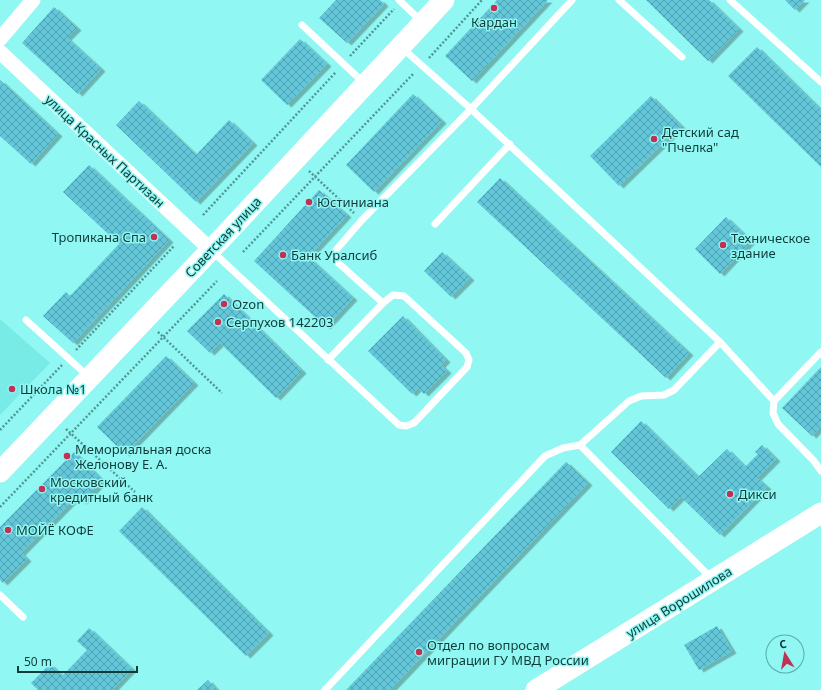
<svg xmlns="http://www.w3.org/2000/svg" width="821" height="690" font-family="'Noto Sans',sans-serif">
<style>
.built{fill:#79ebe7}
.building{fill:url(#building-cross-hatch);filter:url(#shadow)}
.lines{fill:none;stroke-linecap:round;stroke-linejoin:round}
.path{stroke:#4e9794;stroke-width:2.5;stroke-dasharray:2 2;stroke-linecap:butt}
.lane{stroke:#fff;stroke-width:7}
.street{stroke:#fff;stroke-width:15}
.secondary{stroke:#fff;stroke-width:21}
.poi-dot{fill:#c13153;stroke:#91f7f3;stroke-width:1.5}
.labels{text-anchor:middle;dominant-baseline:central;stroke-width:3;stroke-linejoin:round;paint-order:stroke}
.poi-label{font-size:13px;fill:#0e3c3a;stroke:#91f7f3;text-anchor:start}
.street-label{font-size:13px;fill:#0e3c3a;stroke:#91f7f3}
</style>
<defs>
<pattern id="building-cross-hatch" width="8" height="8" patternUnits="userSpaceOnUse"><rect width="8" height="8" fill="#63c6d9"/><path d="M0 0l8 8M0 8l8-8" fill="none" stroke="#50a2b1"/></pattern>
<filter id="shadow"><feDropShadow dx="4.5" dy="2.5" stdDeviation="0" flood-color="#0004"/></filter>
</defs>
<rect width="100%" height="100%" fill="#91f7f3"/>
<path class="built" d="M0,319l50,44 -50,52z"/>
<path class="building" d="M336,0h44l4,4 -37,39 -28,-25z
M497,0h51l-76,81 -27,-25z
M646,0h63l30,29 -31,32z
M785,0h20l-10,10z
M54,7l23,21 -10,10 34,31 -23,25 -56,-51z
M300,39l27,25 -40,41 -26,-25z
M757,47l64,63v57l-93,-91z
M0,80l58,54 -27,30 -31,-28z
M413,94l29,27 -68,71 -28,-27z
M651,96l30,30 -62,60 -29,-30z
M139,101l57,54 33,-35 24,23 -57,59 -80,-77z
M89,165l80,75 -96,103 -30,-27 23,-24 4,4 49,-52 -56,-52z
M500,178l189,175 -23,25 -189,-176z
M319,190l28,25 -39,42 45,41 -27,29 -72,-66z
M726,217l25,24 -31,33 -25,-25z
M442,252l28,26 -19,19 -27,-26z
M224,294l78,77 -26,27 -56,-55 -10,10 -23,-22z
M403,316l43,44 -5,5 6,6 -23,23 -6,-6 -6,6 -44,-43z
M166,356l28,27 -69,71 -28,-27z
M821,367v59l-9,10 -30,-28z
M641,421l57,56 29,-28 18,18 13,-13 -3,-2 7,-7 14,14 -19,19 10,9 -47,48 -39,-38 -12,12 -58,-57z
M74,452l29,29 -21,21 -5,-6 -56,57 6,6 -24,24 -3,-3v-53z
M566,462l22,21 -198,207h-44z
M142,507l127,126 -23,23 -127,-125z
M717,626l15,25 -33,19 -15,-25z
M89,628l43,41 -20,21h-74l-7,-7 19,-19 12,12 25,-26 -10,-9z
M208,680l9,10h-20z"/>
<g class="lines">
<path class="path" d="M350,56l44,-47
M429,58l53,-58
M309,171l45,42
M203,215l133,-143
M243,252l171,-179
M158,332l64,61
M76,350l98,-104
M66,429l69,63
M0,430l62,-65
M0,507l217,-226"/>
<path class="lane" d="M399,0l22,21
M572,0l-101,109 249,233 54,59
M619,0l63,57
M730,0l91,82
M302,25l62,58
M435,224l75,-80
M212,251l187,174 7,1 8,-3 53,-56 2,-7 -3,-7 -62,-57 -11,-1 -10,8
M26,320l63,57
M821,352l-47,49 -1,12 5,11 36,37 7,10
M328,360l55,-57 -47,-42 -2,-6 2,-5 26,-30 109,-111 -70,-62
M580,445l132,134
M0,595l23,22
M325,690l220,-234 18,-8 17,-3 49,-44 12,-5 23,-1 10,-5 46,-48"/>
<path class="street" d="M0,39l33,-39
M0,52l211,198"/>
<path class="secondary" d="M0,472l225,-237 219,-235
M536,690l285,-177"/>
</g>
<g class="poi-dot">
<circle cx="494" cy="8" r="4"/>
<circle cx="654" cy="139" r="4"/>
<circle cx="309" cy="202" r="4"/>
<circle cx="154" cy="237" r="4"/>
<circle cx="723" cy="245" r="4"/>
<circle cx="283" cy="255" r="4"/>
<circle cx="224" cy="304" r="4"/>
<circle cx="218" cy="322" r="4"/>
<circle cx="12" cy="389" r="4"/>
<circle cx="67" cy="456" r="4"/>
<circle cx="42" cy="489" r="4"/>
<circle cx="730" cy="494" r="4"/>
<circle cx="8" cy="530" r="4"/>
<circle cx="419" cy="652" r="4"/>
</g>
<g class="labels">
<g class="poi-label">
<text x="494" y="22" text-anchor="middle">Кардан</text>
<text x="662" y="132">Детский сад<tspan x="662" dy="15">"Пчелка"</tspan></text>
<text x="317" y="202">Юстиниана</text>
<text x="146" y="237" text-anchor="end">Тропикана Спа</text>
<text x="731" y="238">Техническое<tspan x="731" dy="15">здание</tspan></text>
<text x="291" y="255">Банк Уралсиб</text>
<text x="232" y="304">Ozon</text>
<text x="226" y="322">Серпухов 142203</text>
<text x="20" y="389">Школа №1</text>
<text x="75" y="449">Мемориальная доска<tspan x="75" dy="15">Желонову Е. А.</tspan></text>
<text x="50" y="482">Московский<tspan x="50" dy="15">кредитный банк</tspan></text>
<text x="738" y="494">Дикси</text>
<text x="16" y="530">МОЙЁ КОФЕ</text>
<text x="427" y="645">Отдел по вопросам<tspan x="427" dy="15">миграции ГУ МВД России</tspan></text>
</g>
<g class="street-label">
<text transform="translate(105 151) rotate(43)">улица Красных Партизан</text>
<text transform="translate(223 237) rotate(-47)">Советская улица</text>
<text transform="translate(679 602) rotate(-32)">улица Ворошилова</text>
</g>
</g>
<g transform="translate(785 654) rotate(349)"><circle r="19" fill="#91f7f3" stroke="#5daca9"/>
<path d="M0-3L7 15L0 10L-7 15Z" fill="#c13153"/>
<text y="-6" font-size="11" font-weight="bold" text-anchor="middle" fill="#0e3c3a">С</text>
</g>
<path d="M18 666v6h119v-6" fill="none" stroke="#0e3c3a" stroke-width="2"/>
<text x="24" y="666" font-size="12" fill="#0e3c3a" stroke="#91f7f3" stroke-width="3" paint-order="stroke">50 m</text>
</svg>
